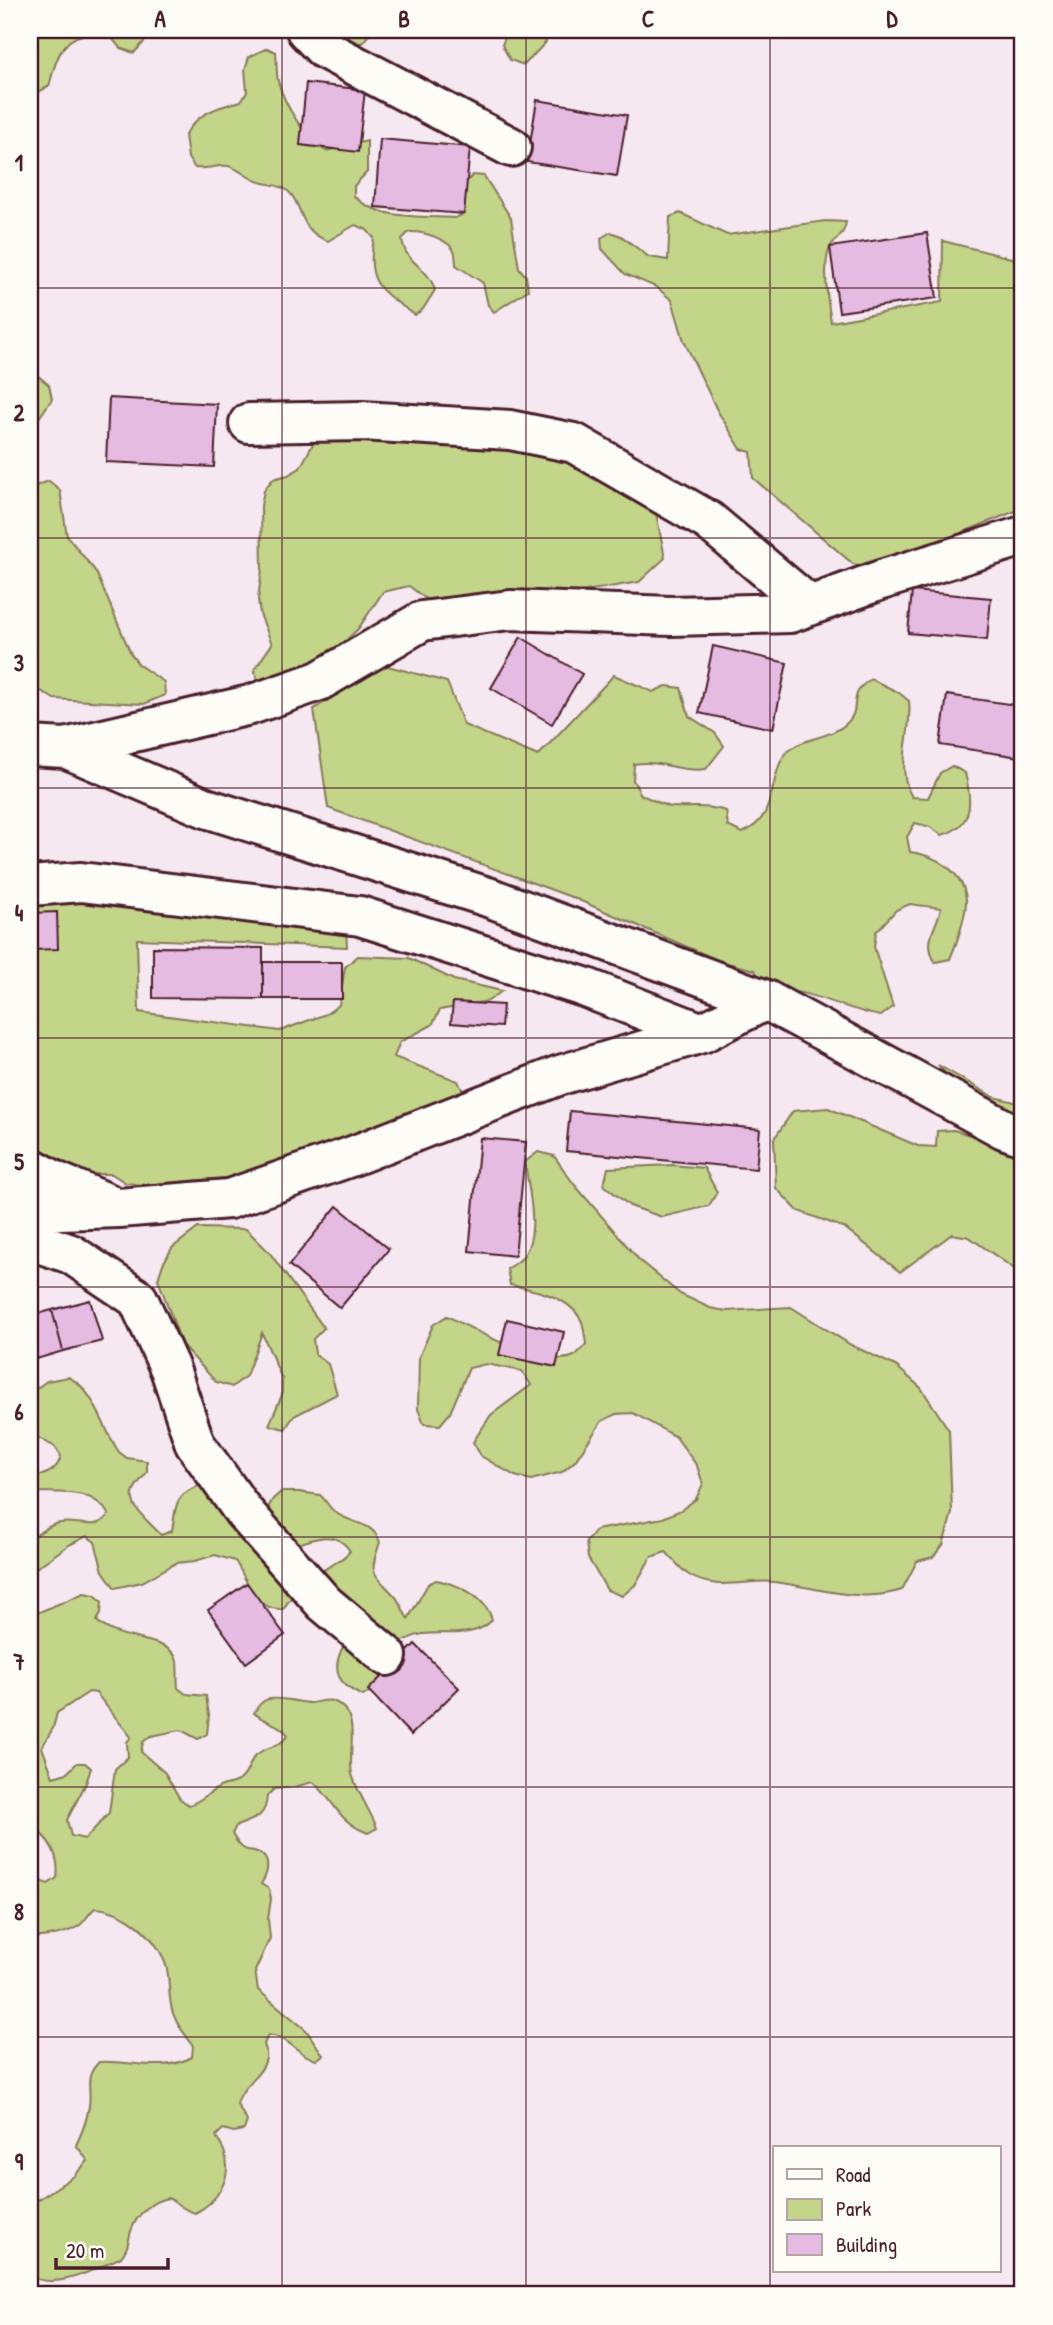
<svg xmlns="http://www.w3.org/2000/svg" width="1053" height="2325" font-family="'Patrick Hand',sans-serif">
<style>
.green{fill:#c3d589;stroke:#867a5a;stroke-width:2;fill-rule:evenodd}
.building{fill:#e6bbe1;stroke:#4a1f2b;stroke-width:2}
.lines{fill:none;stroke-linecap:round;stroke-linejoin:round}
.minor-casing{stroke:#4a1f2b;stroke-width:44}
.minor{stroke:#fdfcf7;stroke-width:38}
.grid{fill:none;stroke:#4a1f2b;stroke-width:2;stroke-opacity:0.55}
.neatline{fill:none;stroke:#4a1f2b;stroke-width:2.5}
.grid-label{font-size:23px;text-anchor:middle;font-weight:bold;fill:#4a1f2b}
</style>
<rect width="100%" height="100%" fill="#f6e8f0"/>
<filter id="ink" filterUnits="userSpaceOnUse"><feTurbulence type="fractalNoise" baseFrequency=".0143" numOctaves="2"/><feDisplacementMap in="SourceGraphic" scale="14" xChannelSelector="R" yChannelSelector="G"/><feConvolveMatrix kernelMatrix="1 2 1 2 8 2 1 2 1" color-interpolation-filters="sRGB"/></filter>
<g filter="url(#ink)">
<path class="green" d="M30,30h116l-2,12 -10,11 -14,-5 -9,-11c-9,0 -22,-4 -29,-2 -23,5 -28,33 -33,51l-19,11z
M326,30h47l-11,13 -16,-1z
M508,30h40l-2,12 -22,23 -14,-5 -8,-15z
M267,48l9,4c1,10 0,20 2,29 7,25 26,56 48,70l41,-10v31l-13,14v10c23,24 69,20 101,22l9,-4 2,-32 7,-7 11,1 27,42 8,50 7,8 2,14 -34,22 -6,-7 -5,-22 -27,-18c0,-1 -1,-11 -1,-12 -5,-14 -33,-22 -46,-21l-7,7c3,25 26,27 33,51l-12,19 -8,6c-35,-25 -50,-32 -41,-77l-8,-9 -11,-4 -27,16c-31,-11 -24,-36 -40,-50 -8,-7 -21,-6 -31,-10 -10,-3 -20,-14 -29,-15 -10,-2 -20,4 -33,2l-7,-10 -3,-23c13,-23 33,-28 56,-34l6,-9 -2,-23 4,-12z
M680,213l47,22 98,-14 21,1c-2,16 -13,16 -17,28 -6,17 -1,54 2,72l111,-20 1,-61 80,20v247l-149,60 -21,-4 -100,-86 -2,-26 -10,-3 -24,-39 -33,-69 -12,-41 -16,-13 -31,-13 -23,-25 -1,-11 10,-6 10,4 28,21 19,3 2,-43z
M30,374l7,1 12,10 3,14 -18,26 -4,17z
M402,415l190,47 64,51 9,45 -26,24 -59,10 -154,7 -17,-13 -26,6 -25,37 -35,33 -64,22 -5,-14 18,-26 -12,-30 -2,-15 4,-30 -1,-63 3,-16 9,-11 15,-4 12,-7 15,-28z
M49,481l11,9 7,46 29,36 35,82 8,11 25,17 1,13 -21,9 -90,-5 -13,-8 -11,1v-204z
M384,665l63,17 17,43 74,31 76,-81 39,17 13,-6 15,2 8,28 26,17 9,13 -18,23c-25,4 -47,-10 -72,-5l-1,16 8,15c9,3 23,11 30,12 20,1 37,-2 55,4l2,15 14,7c34,-14 26,-46 40,-74 11,-22 48,-19 65,-36 16,-15 -2,-28 24,-44l27,13 11,9c4,33 -15,67 3,96l16,1 12,-25 12,-7 13,7c7,28 9,53 -23,62l-12,-8 -15,-4 -8,14 3,15c25,3 53,19 56,47 1,15 -10,46 -16,60l-15,3c-12,-23 1,-32 6,-54l-31,-4 -14,6 -20,22 -2,15 19,60 -12,9c-38,-6 -77,-31 -116,-25l-10,-21 -35,-9 -146,-63 -246,-90 -14,-99z
M81,900l265,28 1,19 -210,-8 2,73 141,19 46,-17 13,-9 6,-38 13,-11 51,2 45,22 48,11 -14,10 -48,9 -8,15 -32,17 -6,15 64,24 10,21 -209,73 -116,10 -17,-2 -14,-9h-36l-46,-25v-245z
M938,1065l56,32 29,7v15l-72,-39z
M828,1108l90,38 18,1 1,-16 17,-1 69,22v123l-54,-38 -17,-3 -52,38 -55,-44 -47,-17 -22,-23 -2,-49 19,-28z
M538,1152l16,4 19,27 67,78 40,33 30,14 16,3 65,-4 60,38 45,21 25,22 28,42 3,83 -9,32 -10,12 -16,4 -15,29c-43,14 -85,-3 -128,-8 -28,-3 -58,10 -85,-7 -8,-5 -16,-16 -23,-23l-15,5 -16,28 -13,11 -15,-6 -19,-32 -2,-16 10,-12 67,-12 18,-8 15,-11 7,-15 -6,-18 -21,-29 -43,-24 -17,1 -14,7 -27,40 -13,11 -31,8 -16,-4 -34,-20 -8,-14 18,-27 40,-30 -9,-14 -36,-7 -17,4 -19,45 -10,12 -16,-1 -6,-15 1,-52 14,-32 14,-9c25,13 100,54 127,40 4,-2 9,-9 12,-12 -1,-7 -2,-16 -4,-22 -12,-26 -47,-32 -72,-37l-3,-16c4,-3 10,-6 14,-10 21,-24 7,-69 4,-97z
M672,1165l32,3 13,24 -8,14 -47,11 -32,-11 -26,-21 4,-17z
M198,1228l48,1 23,23 55,76 -11,11 2,15 13,10 9,30 -43,22 -9,13 -16,-4 13,-30v-16l-20,-46 -16,43 -14,11 -16,-5 -34,-37 -24,-66 5,-15 9,-16z
M68,1377c27,12 34,51 51,75l8,6 20,3v11c-4,6 -10,12 -13,18 -8,16 18,34 27,45l11,-4c5,-30 2,-37 34,-48l24,43 8,7 27,-20 8,-14 8,-7h18l21,3c6,5 9,13 15,17 16,13 37,8 45,30 -11,33 -9,28 14,53 6,6 9,16 14,24l20,-35 8,-4c23,4 50,17 56,40 -17,19 -46,11 -69,14 -12,2 -21,7 -31,13 -7,19 -10,38 -29,49 -25,-11 -33,-26 -19,-51l-26,-71c11,-9 23,-12 32,-23 -14,-22 -36,-13 -57,-5l2,46 -12,17c-29,2 -35,-29 -48,-48l-20,-6 -20,6 -19,2 -34,19 -27,6 -12,-17 -8,-29 -8,-6 -18,9 -39,27v-33c8,-5 16,-12 25,-15 19,-7 39,10 54,-9 -16,-27 -45,-22 -73,-23l-6,4v-18c15,-3 27,-6 31,-22l-6,-9 -25,-14v-40l17,-12z
M84,1593l11,2 7,7 -1,11 -4,8c21,22 74,14 80,40 1,9 0,19 1,27l8,6 20,2 3,19 -2,19 -9,5 -17,-9 -30,6 -8,6 -2,10 24,21 15,26 9,6c13,-4 21,-14 33,-19 8,-3 14,-2 20,-8 7,-6 7,-17 14,-23 11,-10 23,-6 32,-20 -10,-13 -23,-12 -34,-22 9,-18 19,-15 36,-13 7,1 14,3 21,3 7,-1 15,-4 22,-2 30,12 14,50 19,73 5,18 18,36 25,54l-9,5c-31,-11 -33,-33 -55,-51l-19,5 -20,2 -7,7c-1,22 -13,23 -31,30l-4,8c3,5 6,11 11,14 6,4 4,1 11,3 18,5 15,21 7,33l8,5 2,10 -3,20 2,19 -15,33 3,19 48,40 17,25 -7,5c-20,-6 -26,-23 -48,-25l-4,9c11,27 -22,37 -27,60l10,17 -3,9 -10,2 -11,-3 -7,7c2,5 6,10 8,15 10,26 -7,51 -29,62 -12,-3 -17,-10 -27,-15 -17,3 -31,16 -37,33 -3,11 -3,18 -10,26 -25,12 -65,34 -91,19v-71l44,-29 14,-15 -12,-16c6,-12 11,-25 13,-39 3,-19 -6,-28 10,-44 31,-2 64,11 93,-5l1,-11c-7,-12 -16,-19 -20,-33 -5,-14 -3,-30 -6,-44 -8,-31 -40,-59 -72,-61 -6,5 -9,12 -15,17 -12,9 -35,12 -50,13v-61l18,7 9,-6c3,-21 -7,-42 -27,-51v-211zM89,1692l7,1 35,44 -4,5 1,15 -13,12 -6,44 -24,26 -14,-3 -4,-16 19,-37 5,-15 -6,-5h-8l-10,10 -14,4 -11,-30 11,-19 4,-15z"/>
<path class="building" d="M306,83l59,7 -7,62 -58,-7z
M537,100l90,15 -10,61 -90,-14z
M380,139l90,8 -6,67 -89,-7z
M927,233l10,65 -98,14 -9,-65z
M109,398l108,6 -3,63 -108,-5z
M912,591l79,7 -4,42 -79,-7z
M521,637l61,37 -30,50 -61,-36z
M713,646l74,17 -14,66 -74,-16z
M947,695l76,11v24l-3,27 -80,-12z
M57,912l1,37 -28,1v-37z
M153,947l110,1v51l-110,-1z
M263,962h79v37h-79z
M453,1002l50,3 -2,22 -50,-4z
M570,1111l190,18 -4,40 -190,-18z
M480,1138l46,4 -11,114 -46,-5z
M337,1206l52,43 -49,59 -51,-43z
M90,1300l12,41 -39,10 -11,-41z
M52,1310l11,41 -33,10v-45z
M507,1319l57,13 -8,35 -57,-12z
M247,1583l38,52 -39,28 -38,-53z
M415,1644l44,44 -48,47 -43,-45z"/>
<g class="lines">
<g class="minor-casing">
<path id="minor" d="M306,30l18,19 187,98
M249,423l113,-2 148,9 64,13 135,78 101,85
M30,746l35,2 141,60 282,89 278,103 238,129 19,7
M65,748l185,-43 69,-24 103,-60 88,-11 161,6 119,-3 91,-33 142,-44
M30,886l51,-4 279,34 224,71 118,46
M30,1167l25,14 52,22
M30,1211l89,-3 110,-9 121,-42 210,-82 142,-42 64,-33
M30,1240l41,14 67,45 32,70 25,75 48,67 81,92 63,53"/>
</g>
<use href="#minor" class="minor"/>
</g>
</g>
<path class="grid" d="M282,30v2265M526,30v2265M770,30v2265M30,288h993M30,538h993M30,788h993M30,1038h993M30,1287h993M30,1537h993M30,1787h993M30,2037h993"/>
<rect width="1053" height="2325" fill="none" stroke="#fdfcf7" stroke-width="77"/>
<rect x="773" y="2146" width="228" height="126" fill="#fdfcf7" stroke="#b5a4a5" stroke-width="2"/>
<rect x="787" y="2169" width="35" height="10" fill="#fdfcf7" stroke="#b5a4a5" stroke-width="2"/>
<text x="836" y="2182" font-size="21" fill="#4a1f2b">Road</text>
<rect x="787" y="2199" width="35" height="21" fill="#c3d589" stroke="#b5a4a5" stroke-width="2"/>
<text x="836" y="2216" font-size="21" fill="#4a1f2b">Park</text>
<rect x="787" y="2234" width="35" height="21" fill="#e6bbe1" stroke="#b5a4a5" stroke-width="2"/>
<text x="836" y="2252" font-size="21" fill="#4a1f2b">Building</text>
<path d="M56 2258v10h112v-10" fill="none" stroke="#4a1f2b" stroke-width="3.5"/>
<text x="66" y="2258" font-size="21" fill="#4a1f2b" stroke="#fdfcf7" stroke-width="5" paint-order="stroke">20 m</text>
<rect x="38" y="38" width="976" height="2248" class="neatline"/>
<g class="grid-label">
<text x="160" y="27">A</text>
<text x="404" y="27">B</text>
<text x="648" y="27">C</text>
<text x="892" y="27">D</text>
<text x="19" y="171">1</text>
<text x="19" y="421">2</text>
<text x="19" y="671">3</text>
<text x="19" y="921">4</text>
<text x="19" y="1170">5</text>
<text x="19" y="1420">6</text>
<text x="19" y="1670">7</text>
<text x="19" y="1920">8</text>
<text x="19" y="2170">9</text>
</g>
</svg>
